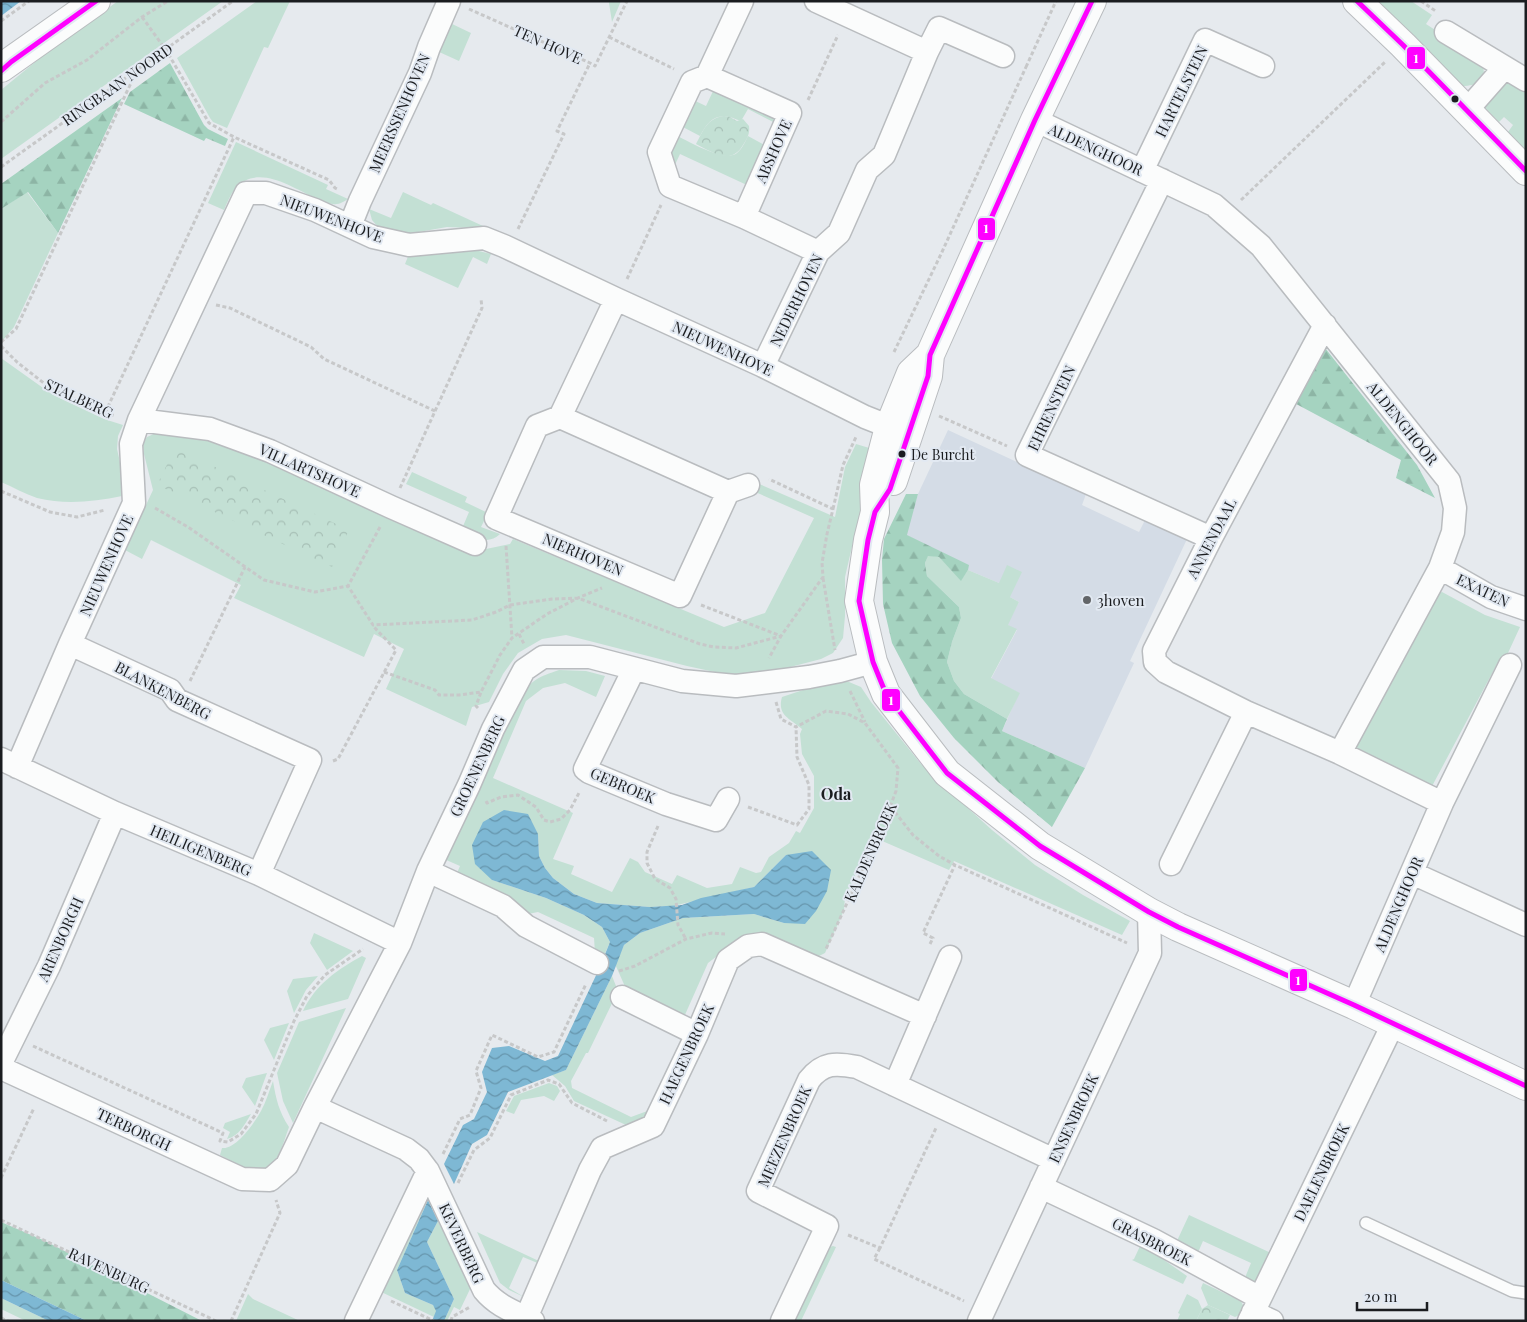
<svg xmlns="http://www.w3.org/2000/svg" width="1527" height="1322" font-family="'Playfair Display',serif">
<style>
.built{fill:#d4dce6}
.grass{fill:#c3e0d4}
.forest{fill:url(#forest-firs)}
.park{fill:url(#park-crowns)}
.water{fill:url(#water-waves)}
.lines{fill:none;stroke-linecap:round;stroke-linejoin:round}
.lane-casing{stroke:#b9bcbf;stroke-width:14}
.street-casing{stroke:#b9bcbf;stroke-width:25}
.secondary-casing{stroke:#b9bcbf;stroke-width:30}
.primary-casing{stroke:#b9bcbf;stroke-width:30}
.path{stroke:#c7c8c9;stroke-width:3;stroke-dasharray:4 2.5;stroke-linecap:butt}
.lane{stroke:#fbfcfc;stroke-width:11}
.street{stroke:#fbfcfc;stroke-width:22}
.secondary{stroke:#fbfcfc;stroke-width:28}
.primary{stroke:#fbfcfc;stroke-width:28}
.bus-1-casing{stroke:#e2e9f2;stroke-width:9}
.bus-1{stroke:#f0f;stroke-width:5}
.bus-dot{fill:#1b1d20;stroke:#e2e9f2;stroke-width:2}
.poi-dot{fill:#626568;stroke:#e2e9f2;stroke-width:2}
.labels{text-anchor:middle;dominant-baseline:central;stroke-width:4;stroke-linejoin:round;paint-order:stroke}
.bus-label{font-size:14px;fill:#1b1d20;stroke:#e2e9f2;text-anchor:start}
.street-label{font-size:15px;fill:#1b1d20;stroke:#e2e9f2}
.poi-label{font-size:15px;fill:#1b1d20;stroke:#e2e9f2;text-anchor:start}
.neighbourhood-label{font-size:16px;font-weight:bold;fill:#1b1d20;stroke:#e2e9f2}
.line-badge{stroke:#e2e9f2;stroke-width:2}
.badge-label{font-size:14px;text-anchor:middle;font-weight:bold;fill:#fff}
</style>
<defs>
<pattern id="forest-firs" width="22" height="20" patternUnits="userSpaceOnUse" patternTransform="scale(1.25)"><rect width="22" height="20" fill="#a5d3c0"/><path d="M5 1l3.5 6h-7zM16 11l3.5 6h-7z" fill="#8db5a5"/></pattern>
<pattern id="park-crowns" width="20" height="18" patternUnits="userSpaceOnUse" patternTransform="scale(1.25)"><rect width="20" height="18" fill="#c3e0d4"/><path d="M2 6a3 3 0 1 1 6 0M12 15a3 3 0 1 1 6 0" fill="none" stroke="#a7c0b6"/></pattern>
<pattern id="water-waves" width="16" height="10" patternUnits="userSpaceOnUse" patternTransform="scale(1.25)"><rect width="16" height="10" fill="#7eb8d4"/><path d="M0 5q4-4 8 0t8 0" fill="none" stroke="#6695ac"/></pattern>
</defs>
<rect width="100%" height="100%" fill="#e6eaee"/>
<path class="built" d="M948,430l138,64 -4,11 57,27 6,-12 42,19 -57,122 4,2 -49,105 -83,-37 17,-38 -28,-14 26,-49 -10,-5 12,-23 -9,-5 -11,-14 -31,-13v-5l-62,-30 12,-41z"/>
<path class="grass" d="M118,1h105l-222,158v-69l50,-41z
M257,1h33l-22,47 -4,-1 -37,81 -14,-6 -3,-4 -33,-60z
M610,1h11l-9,21 -3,-19z
M1377,1h34l21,14 -6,9 55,36c8,20 -2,26 -21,26z
M450,23l21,10 -12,28 -22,-10z
M1514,80l12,7v63l-18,-18 5,-7 -9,-8 -5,5 -15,-15 14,-25z
M715,87l60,28 4,10 -31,-16 -7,12c-3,-1 -6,-2 -8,-3 -18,-5 -25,3 -33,18l-21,-11 12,-26 15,7z
M675,135c14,6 49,28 62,18 5,-4 8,-11 11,-17l20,11 -19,39 -69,-32 -7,15 -7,-15z
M236,142l92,43 -2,4 22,10c-5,3 -9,6 -15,5 -6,0 -12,-3 -18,-6 -24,-11 -58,-35 -80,-9 -5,6 -8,14 -11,21l-16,-7z
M27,192l31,41 -44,94 -11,13 -2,-2v-129z
M403,192l28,13 2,-2 50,23 -2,3 -10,-1 -24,-1 -40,7 -29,-7 -6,-7 -3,-11 22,9z
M467,248l24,6 -4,10 -14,-7 -15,31 -53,-24 4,-10z
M1,358l52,37 51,24 19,6 -5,11 -1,13 8,35 -3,12c-29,6 -57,9 -85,2 -12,-4 -24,-11 -36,-16z
M156,433l50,4 267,109 13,3 24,-5 3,-5 211,88 41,-14 49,-95 -61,-27 4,-8 78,34 10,-50 11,-23 20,6 -19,75 -12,52v39l-2,22 -10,15 -12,6 -50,13 -27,4 -20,-2 -37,-8 -121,-31 -24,4 -24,14 -15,21 -14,28 -17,5 -6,19 -80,-37 18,-40 -30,-15 -10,23 -130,-59 7,-13 -90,-45 -9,19 -17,-9 28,-60 -9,-36 -1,-11 4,-6z
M412,472l55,25 -2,5 23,11 -7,14 19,7c-12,12 -26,3 -39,-3l8,-19 -63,-28z
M928,555l11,2 22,23 7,-10 31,13 8,-18 15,7 -12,25 9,5 -11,23 9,4 -26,49 29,15 -13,26 -43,-25 -10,-13 -7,-19 5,-20 9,-24 -2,-11 -32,-31 -2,-13z
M1442,592l43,23 35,12 -18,39 -5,-2 -67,126 -78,-40 78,-155z
M559,670l27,1 19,5 -9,21 -31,-14 -22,5 -17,13 -33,77 80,35 -20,46 21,7 -3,8 41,18 18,-34 8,4 7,10 27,12 5,-9 30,13 25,-4 8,-17 16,6 5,-1 8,-15 20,-14 7,-12 4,2 14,-25v-32l-12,-22 -2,-20 2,-5c-13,-11 -25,-14 -20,-32l33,-11 23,-5 11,1 12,5 10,15 50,62 28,27 43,39 43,35 48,30 47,26 -8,14 -168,-74 -5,9 -76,-33 -28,60 -1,13 -19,43 -10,5 -73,-21 -34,26 -24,54 -57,-26 -12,-27 9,-19 16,-12 43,-15 71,-4 30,9 2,-68 -32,32 -81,19 -23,1 -53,-4 -23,-9 -21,-16 -8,-10 -6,-12 -1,-22 -46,46 54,18 38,17 18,12 8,15 -7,16 -8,-5 -1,-15 -56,-26 -10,2 -71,-41 3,-7 -16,-7 75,-160c12,-20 20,-22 40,-29z
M314,933l39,18 -26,19 -17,-27z
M362,956l4,2 -18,41 -45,12c12,-26 35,-42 59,-55z
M318,976l-12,14 -12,23 -7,-22 6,-12z
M612,976l6,15 -30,62h-2l-15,28 1,7 59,29 19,-7 -4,8 -20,7 -52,-24 -9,-15 -13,-11 14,-5z
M346,1008l-53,115 -10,-22 -6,-28 22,-51z
M289,1023l-15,37 -10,-20 6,-12z
M267,1073l-12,33 -13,-19 4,-9z
M273,1081c3,18 6,31 16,46 -6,16 -13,49 -37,43 -11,-3 -22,-10 -32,-15l2,-7c14,2 33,-26 39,-37 5,-9 8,-20 12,-30z
M549,1083l8,3 3,5 -6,10 -10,-5 -23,4 -7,14 -8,-3 8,-15z
M251,1114c-6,10 -12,22 -24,25l3,-7 -7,-4 2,-5z
M419,1198l9,2 -31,70 8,23 28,12 4,6 -3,6 -57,-27z
M1189,1215l82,38 -12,26 -9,4 -6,-3 7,-17 -48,-22 -7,16 -20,-14z
M438,1221l33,66 -11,23 -6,-3 -7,14h-3l10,-22 -27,-57z
M477,1232l64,30 -1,2 -17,-7 -14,31 15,9 -15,-7 -9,-7z
M1141,1244l46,32 -4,8 -51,-24 2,-1z
M833,1246l3,1 -35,74h-11l33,-72z
M1203,1283l38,18 5,11 -11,5 -27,-12 -7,-17z
M248,1294l5,5 47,22h-64z
M1187,1294l11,6 4,9 -6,12h-19l3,-7 -2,-1z
M1,1298l48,23h-23l-25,-12z"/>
<path class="forest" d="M170,63l34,62 4,4 20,10 -3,7 -19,-8 -2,3 -80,-37 6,-12z
M122,98l-64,135 -30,-41 -27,17v-25z
M1318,339l99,126 18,33 -39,-20 5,-18 -116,-62z
M906,494h12l-11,41 62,30 -1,5 -7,11 -22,-24 -11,-1 -3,7 2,13 32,31 2,11 -9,24 -5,20 7,19 10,13 43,25 -5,12 83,37 -33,59 -54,-45 -44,-44 -34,-42 -28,-53 -9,-39 -1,-44 2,-21z
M1,1222l42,18 159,81h-115l-86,-41z"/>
<path class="park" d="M724,116l6,1 7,4 6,-2 6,7c1,8 -2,13 -6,19 -12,21 -31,7 -47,-1 7,-13 11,-26 28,-28z
M175,448l174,82 -17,37 -175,-82z
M1208,1305l22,10 -3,6h-31l6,-12z"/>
<path class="water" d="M1,1h20l-20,15z
M504,810l24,4 10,20 1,22 6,12 8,10 21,16 23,9 53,4 32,-2 19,-7 53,-11 32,-32 26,-4 19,19 -4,21 -11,20 -11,13 -21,-1 -30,-9 -71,4 -43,15 -16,12 -12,31 -46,94 -58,22 -21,43 -15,9 -18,40 -10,-20 19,-39 11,-6 13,-27 -5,-20 10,-24 17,-2 36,15 13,-5 41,-87 11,-27 -8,-15 -18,-12 -38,-17 -54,-18 -17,-16 -3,-19 11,-23z
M428,1200l10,21 -11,21 27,57 -10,22h-12l4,-10 -3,-6 -28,-12 -8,-23z
M1,1280l86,41h-38l-48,-23z"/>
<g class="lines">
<g class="lane-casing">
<path id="lane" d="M1366,1223l146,68 14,2"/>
</g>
<g class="street-casing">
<path id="street" d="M742,1l-35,75 -15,6 -33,70 11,34 74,31 74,35
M816,1l111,51
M1446,32l80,48
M707,76l83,37 -46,104
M1467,110l37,-42
M1035,120l179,85 47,41 188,235 6,27 -2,24 -13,36 -100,185 102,50
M1142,171l63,-131 58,26
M1162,180l-135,275 184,83
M350,226l10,-25 60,-128 9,-26 20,-46
M616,299l-56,118 -23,9 -41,92 184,78 48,-104
M1325,325l-114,213 -57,113 1,11 11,10 80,40 94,41
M763,366l55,-114 21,-19 28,-63 17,-15 43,-103 12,-24 64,28
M560,417l168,75 20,-7
M139,420l71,9 60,22 121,56 84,37
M1440,568l51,29 35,12
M70,644l100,46 7,10 133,60 -51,114
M634,669l-49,100 4,3 77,32 50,16 12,-21
M1,759l114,54 144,61 141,69
M17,767l53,-123 64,-141 -3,-59 8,-24 107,-227h20l49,17 58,27 36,8 75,-7 20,8 112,53 147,67 102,51 38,15
M1171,864l75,-152
M428,871l75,35 23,20 71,37
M1412,873l114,52
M622,997l75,37
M1354,1005l88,-202 68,-138
M1,1063l48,-97 66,-153
M1,1068l241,111 28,1 17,-15 28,-58 85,-164 28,-72 41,-86 24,-56 31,-59 19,-13h47l92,24 54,5 73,-9 31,-6 33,-9
M895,1085l55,-128
M315,1107l91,42 13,10 9,12 56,119c13,16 31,22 49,31
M1041,1187l112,53 107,58
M1253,1312l19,9
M526,1318l64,-148 12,-22 51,-22 44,-92 31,-74 20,-14 14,-2 163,72
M356,1321l72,-150
M782,1321l45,-95 -69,-35 51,-111c14,-18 27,-17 48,-13l197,93
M979,1321l171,-368 -1,-41
M1249,1321l144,-297"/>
</g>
<g class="secondary-casing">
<path id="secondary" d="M1357,1l46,44 123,126
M930,355l-19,18 -22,54 -15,58 1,27 -7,28 -9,61 14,61 13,32 61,79 93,73 109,66 29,15 176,78 172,81
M893,481l35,-105 2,-21 105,-235 57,-119"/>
</g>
<g class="primary-casing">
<path id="primary" d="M1,68l95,-67"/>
</g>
<path class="path" d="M1421,1l16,11
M469,9l121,54 5,3 32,-65
M142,17l24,33 43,73 25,14 95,43 6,8 4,2
M1,21l28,-20
M609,37l65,32
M1026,67l30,-66
M808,100l30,-65
M1,122l44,-39 42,-23 55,-43 26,-16
M1,167l232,-166
M1241,200l144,-138
M518,229l46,-95 -7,-3 33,-68
M627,279l34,-74
M216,305l14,3 81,39 13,12 111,52
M1,342l15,-13 121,-259
M1,346l16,16 33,26 55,25 11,3
M894,352l48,-100 84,-185
M105,413l129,-276
M939,416l68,30
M400,488l82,-180 -1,-9
M1,491l49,21 27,5 28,-7
M155,508l33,19 76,53 51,12 33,-6
M833,509l10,-44 13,-28
M380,527l-32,59 25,39 99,-5 24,-8 14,-7 42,-6 26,-1 122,46 14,3 22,1 45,-12 42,-59 -1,-14 5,-29 6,-25 -64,-30
M506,546l6,92
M823,578l12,72
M701,605l80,31 -12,22
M519,634l5,10
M384,672l51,18 4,5h20l22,-3 19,-37 12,-17 35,-24 31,-16 24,-10
M190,681l55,-114
M850,691l15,31
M776,702l5,17 15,8 30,-16 22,3 17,9 33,45 -2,23 -10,27 -60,131
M478,708l-2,-2 5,-14
M333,761l5,-2 58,-109 -23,-24
M486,801l1,2 14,-6 17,-2 18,12 8,13 6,2 11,-3 9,-9 10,-19
M748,807l49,18 12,-16v-24l-12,-28 -1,-30
M891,807l22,28 26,21 16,9 172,78
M658,826l-11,26v11l8,16 15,9 6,11 2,26 8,14
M930,944l3,-6 -10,-5 32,-68
M619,971l16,-5 51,-27 26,-6 13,1
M33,1046l190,87 -3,8 8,1 13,-8 15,-20 38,-93 13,-25 18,-21 38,-26
M443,1154l17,-35 10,-4 11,-27 -5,-17 16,-36 46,22 16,-5 32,-68
M1,1178l33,-70
M458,1183l16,-33 16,-12 21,-43 37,-15 11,4 13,19 35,18
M1,1220l215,101
M848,1235l32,13 56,-120
M880,1248l-6,11 90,42
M391,1301l43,20
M1,1318l7,3
M231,1321l49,-108 -4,-13
M451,1321l1,-4 18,-10"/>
<use href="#lane" class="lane"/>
<use href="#street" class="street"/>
<use href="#secondary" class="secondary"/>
<use href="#primary" class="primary"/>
<g class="bus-1-casing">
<path id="bus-1" d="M1092,1l-57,119 -105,235 -2,21 -38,113 -15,23 -7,28 -9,61 14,61 13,32 61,79 93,73 109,66 29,15 176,78 172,81
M1357,1l46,44 123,126
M1,71l10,-9 85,-61"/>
</g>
<use href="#bus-1" class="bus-1"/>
</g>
<g class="bus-dot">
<circle cx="1455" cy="99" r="4.5"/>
<circle cx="902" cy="454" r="4.5"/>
</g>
<circle class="poi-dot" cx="1087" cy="600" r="5"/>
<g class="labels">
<g class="bus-label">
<text x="911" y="454">De Burcht</text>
</g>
<g class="street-label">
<text transform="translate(548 44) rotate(24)">TEN HOVE</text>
<text transform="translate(117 84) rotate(-35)">RINGBAAN NOORD</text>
<text transform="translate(1181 91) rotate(-64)">HARTELSTEIN</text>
<text transform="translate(399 113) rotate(-66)">MEERSSENHOVEN</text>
<text transform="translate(1096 149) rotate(25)">ALDENGHOOR</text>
<text transform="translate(773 151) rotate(-66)">ABSHOVE</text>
<text transform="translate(332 218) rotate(21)">NIEUWENHOVE</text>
<text transform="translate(796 300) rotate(-64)">NEDERHOVEN</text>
<text transform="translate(723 348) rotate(25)">NIEUWENHOVE</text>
<text transform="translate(79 398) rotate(25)">STALBERG</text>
<text transform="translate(1051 408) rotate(-65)">EHRENSTEIN</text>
<text transform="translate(1403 423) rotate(51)">ALDENGHOOR</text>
<text transform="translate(310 470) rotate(24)">VILLARTSHOVE</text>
<text transform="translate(1211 538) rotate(-62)">ANNENDAAL</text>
<text transform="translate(583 554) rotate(23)">NIERHOVEN</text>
<text transform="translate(106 565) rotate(-66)">NIEUWENHOVE</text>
<text transform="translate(1483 590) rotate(26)">EXATEN</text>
<text transform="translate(163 690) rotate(28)">BLANKENBERG</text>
<text transform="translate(477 766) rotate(-65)">GROENENBERG</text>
<text transform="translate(623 785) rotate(23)">GEBROEK</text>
<text transform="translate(201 850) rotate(23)">HEILIGENBERG</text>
<text transform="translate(870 852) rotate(-66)">KALDENBROEK</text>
<text transform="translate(1398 904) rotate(-67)">ALDENGHOOR</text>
<text transform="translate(60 939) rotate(-66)">ARENBORGH</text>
<text transform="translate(686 1054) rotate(-65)">HAEGENBROEK</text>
<text transform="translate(1073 1118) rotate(-65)">ENSENBROEK</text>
<text transform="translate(134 1129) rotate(25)">TERBORGH</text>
<text transform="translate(784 1136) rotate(-66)">MEEZENBROEK</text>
<text transform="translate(1321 1172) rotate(-64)">DAELENBROEK</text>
<text transform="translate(1152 1241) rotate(27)">GRASBROEK</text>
<text transform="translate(462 1243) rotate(65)">KEVERBERG</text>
<text transform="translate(109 1270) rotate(25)">RAVENBURG</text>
</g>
<g class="poi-label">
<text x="1097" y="600">3hoven</text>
</g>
<g class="neighbourhood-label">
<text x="836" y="793">Oda</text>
</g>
</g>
<g class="line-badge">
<rect x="1406" y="46" width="20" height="24" rx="5" fill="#f0f"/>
<rect x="977" y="217" width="19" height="24" rx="5" fill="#f0f"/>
<rect x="881" y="688" width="20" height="24" rx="5" fill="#f0f"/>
<rect x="1289" y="968" width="19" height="24" rx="5" fill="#f0f"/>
</g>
<g class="badge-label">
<text x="1416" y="63">1</text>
<text x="986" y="233">1</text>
<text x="891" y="705">1</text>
<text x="1298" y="985">1</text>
</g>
<rect width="1527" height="1322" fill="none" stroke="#1b1d20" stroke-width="5"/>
<path d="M1357 1302v8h70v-8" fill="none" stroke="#1b1d20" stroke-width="2.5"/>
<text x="1364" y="1302" font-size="15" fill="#1b1d20" stroke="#e2e9f2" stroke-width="4" paint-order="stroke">20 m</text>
</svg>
